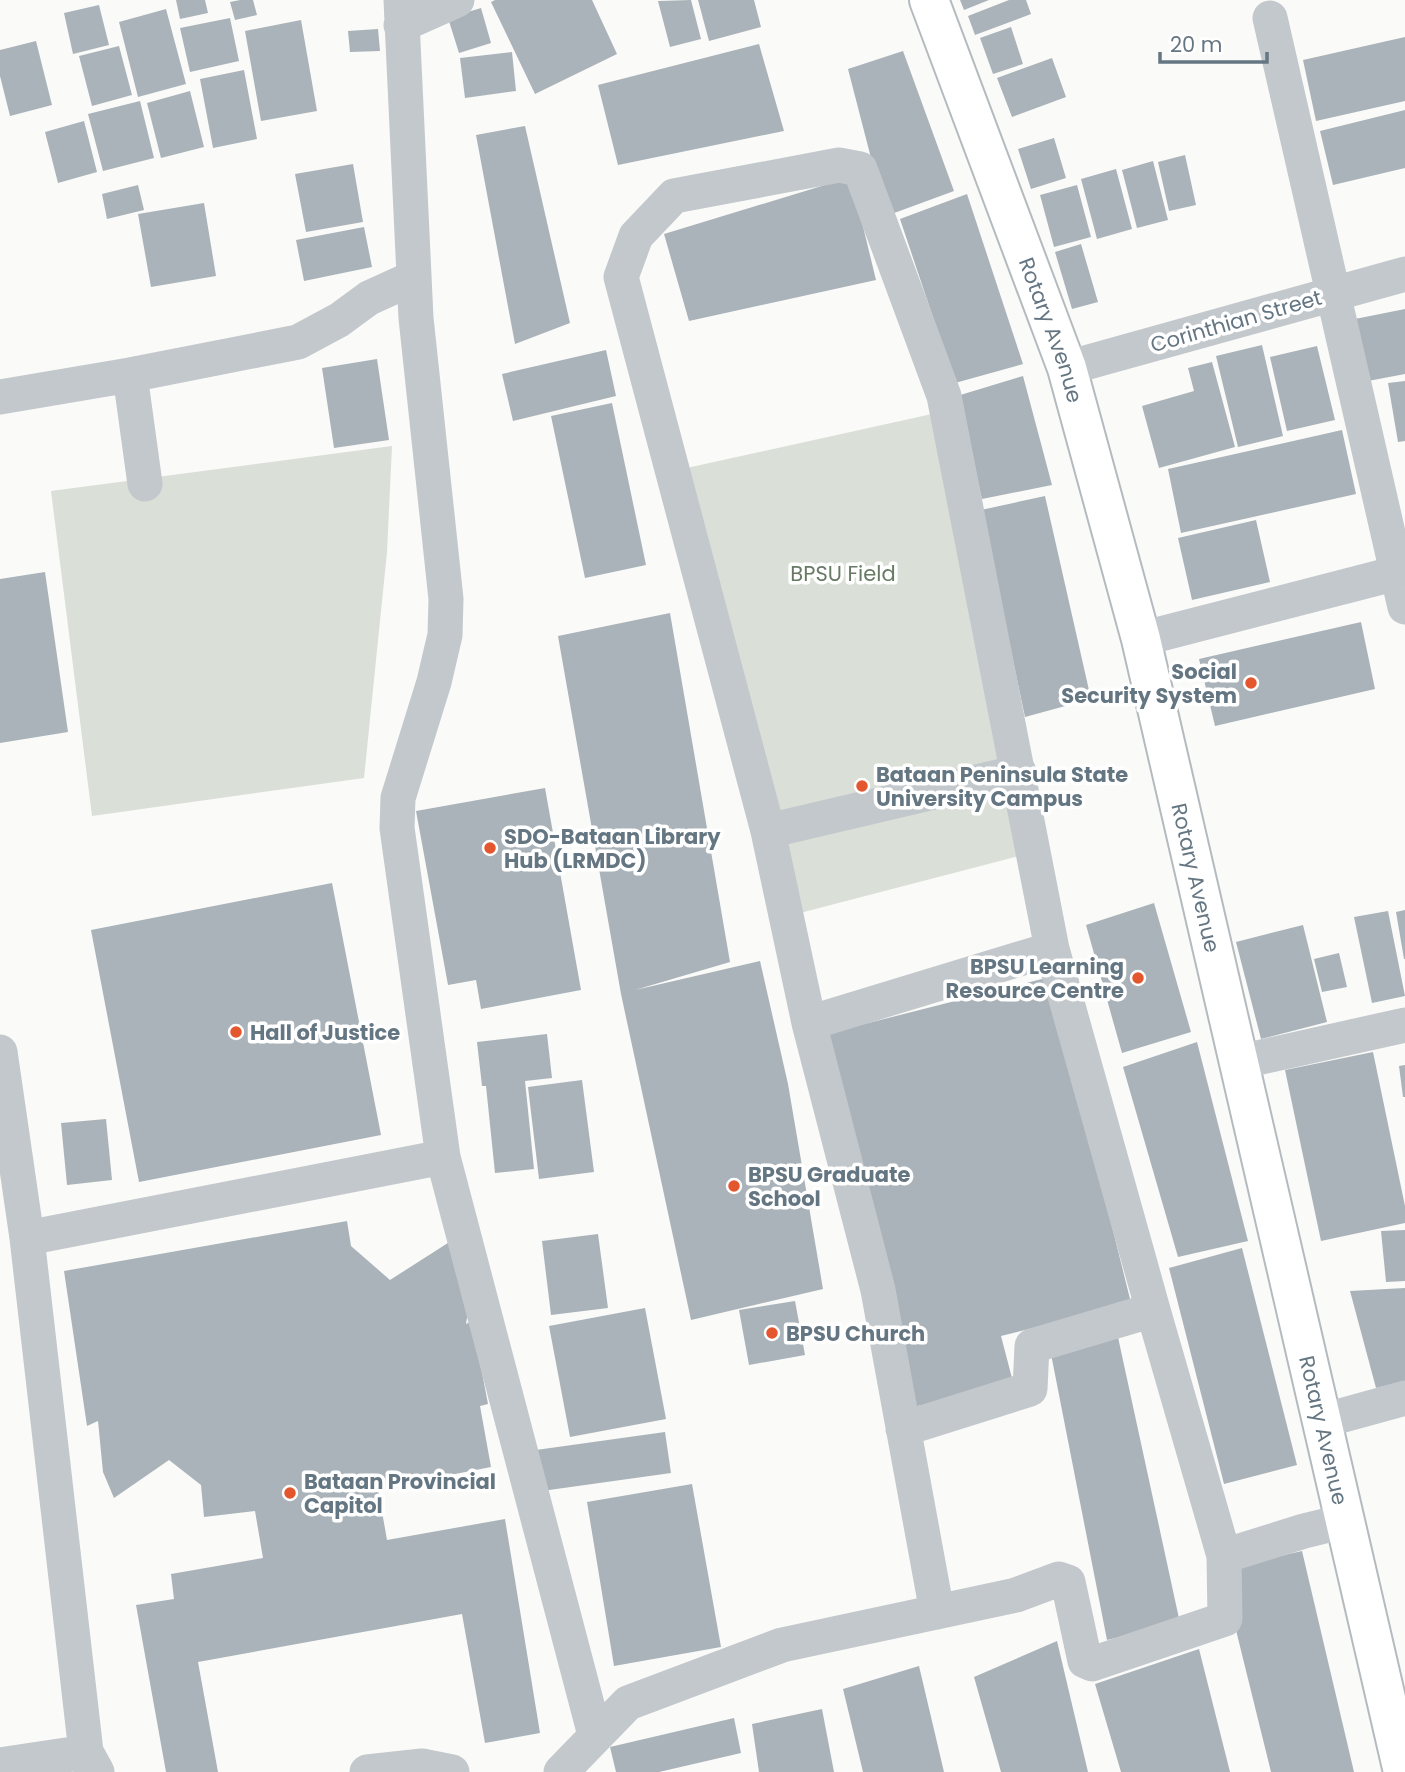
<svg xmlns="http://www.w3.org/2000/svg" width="1405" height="1772" font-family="Poppins,sans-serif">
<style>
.green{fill:#dadfd7}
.building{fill:#aab3b9}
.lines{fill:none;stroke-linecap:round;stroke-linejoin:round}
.major-casing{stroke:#b5babe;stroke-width:42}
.minor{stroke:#c3c8cc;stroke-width:35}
.major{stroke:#fff;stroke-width:38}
.poi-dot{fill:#e4572e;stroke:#fff;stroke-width:2.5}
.labels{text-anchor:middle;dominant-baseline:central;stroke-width:7;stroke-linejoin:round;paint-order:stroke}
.street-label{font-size:21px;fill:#657683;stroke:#fff}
.park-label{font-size:21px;fill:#687a64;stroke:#fff}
.poi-label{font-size:21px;font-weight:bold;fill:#657683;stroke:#fff;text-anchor:start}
</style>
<rect width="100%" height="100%" fill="#fafaf8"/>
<path class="green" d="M941,412l93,440 -234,61 -118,-444z
M392,446l-5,106 -23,226 -272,38 -41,-325z"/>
<path class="building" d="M176,0h29l3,13 -28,6z
M240,0h13l4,15 -22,5 -5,-18z
M495,0h97l25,54 -82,40 -44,-92z
M691,0l10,39 -31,8 -12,-46z
M698,0h56l7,27 -52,14z
M960,0h29l-25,10z
M1009,0h17l5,14 -56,21 -7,-19z
M99,5l10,40 -36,9 -9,-41z
M481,8l10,35 -32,10 -11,-35z
M166,9l20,75 -48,13 -19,-75z
M230,18l9,43 -49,11 -10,-44z
M301,20l16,91 -56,10 -16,-90z
M1011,27l12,37 -30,10 -13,-36z
M378,29l2,22 -30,1 -2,-21z
M1405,37v64l-89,20 -13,-61z
M36,41l16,64 -42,11 -10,-40v-26z
M759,44l25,87 -166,34 -20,-80z
M119,46l13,49 -40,11 -13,-50z
M903,51l51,140 -68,25 -38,-147z
M512,52l4,39 -51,7 -5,-40z
M1052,58l14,39 -54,20 -15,-39z
M244,70l13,69 -44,9 -13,-69z
M190,91l14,56 -43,11 -14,-55z
M140,101l14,57 -51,13 -15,-57z
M1405,110v58l-72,17 -13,-54z
M84,121l13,51 -39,11 -13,-51z
M525,126l45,197 -55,21 -39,-209z
M1054,138l12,40 -35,11 -13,-40z
M1185,155l11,50 -27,6 -11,-49z
M1153,161l15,59 -31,8 -15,-58z
M353,164l10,58 -57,10 -11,-58z
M1116,169l16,60 -35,10 -16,-60z
M851,177l25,103 -187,41 -25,-87z
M138,185l6,25 -37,9 -5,-25z
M1077,185l14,52 -37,10 -14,-52z
M967,194l56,170 -68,19 -55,-164z
M204,203l12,73 -65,11 -13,-73z
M364,227l8,40 -68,14 -8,-41z
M1081,244l17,58 -26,7 -17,-57z
M1405,309v65l-37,7 -13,-62z
M1262,345l21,91 -45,11 -22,-91z
M1317,346l18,74 -48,11 -17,-74z
M606,350l10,46 -103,25 -11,-47z
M377,359l12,81 -55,8 -12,-80z
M1212,362l23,85 -76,21 -17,-62 52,-15 -6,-23z
M1023,376l29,109 -70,14 -25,-103z
M1405,381v60l-7,1 -10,-59z
M612,403l34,162 -61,13 -34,-162z
M1342,430l14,64 -175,39 -13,-64z
M1045,496l46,203 -66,18 -44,-207z
M1256,520l14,62 -78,18 -14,-62z
M45,572l23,160 -68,11v-164z
M670,613l60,349 -95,28 125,-29 28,123 35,205 -132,31 -70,-326 -63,-358z
M1361,622l14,67 -160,37 -16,-67z
M545,788l36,202 -100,19 -5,-29 -28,5 -32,-174z
M332,883l49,252 -242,47 -48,-252z
M1154,903l37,129 -69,21 -36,-128z
M1405,910v49h-1l-8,-47z
M1388,911l17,85 -33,7 -18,-86z
M1303,925l24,97 -66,17 -25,-97z
M1339,953l8,34 -25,5 -8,-33z
M1050,977l81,326 -130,33 12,46 -99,25 -93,-372z
M547,1034l5,44 -27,3 9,88 -39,4 -9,-87h-4l-5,-44z
M1197,1042l51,199 -70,16 -55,-190z
M1373,1052l32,154v17l-84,18 -36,-171z
M1405,1065v32h-2l-4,-31z
M582,1080l12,92 -55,7 -11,-92z
M106,1119l6,61 -45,5 -6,-62z
M347,1221l4,25 39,34 61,-39 17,70 -2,13 6,-3 16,83 -8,2 11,61 -113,22 9,51 118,-21 35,214 -55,10 -23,-129 -264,48 20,110h-52l-30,-167 38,-6 -3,-25 92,-16 -8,-47 -51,6 -3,-32 -32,-25 -55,38 -11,-26 -5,-51 -11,5 -23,-155z
M1405,1230v51l-19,1 -5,-51z
M598,1234l10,74 -57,7 -9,-74z
M1242,1248l55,217 -73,19 -55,-216z
M1405,1288v93l-29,7 -26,-97z
M795,1301l10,54 -56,10 -10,-55z
M645,1308l21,111 -96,18 -21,-111z
M1116,1328l64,295 -73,17 -56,-286z
M665,1432l6,41 -129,18 -6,-41z
M692,1484l29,163 -107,19 -27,-164z
M1302,1551l52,221h-83l-38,-154 3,-52z
M1057,1641l31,131h-87l-27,-95z
M1199,1649l31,123h-109l-26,-88z
M919,1666l25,106h-81l-20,-83z
M822,1709l12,63h-75l-7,-48z
M734,1718l7,35 -82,19h-43l-6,-25z"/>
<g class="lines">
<g class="major-casing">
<g id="major">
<path id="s1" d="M929,0l138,368 74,271 262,1133"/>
</g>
</g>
<path class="minor" d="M401,0l15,318 30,281 -1,36 -11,47 -36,116 -1,30 46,329 152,578
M1270,18l135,589
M401,25l56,-25
M1067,368l338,-94
M130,375l15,109
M0,397l130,-22 168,-33 41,-22 30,-22 44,-20
M1141,639l256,-66
M768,831l251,-59
M809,1023l-41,-192 -147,-554 15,-41 38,-40 165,-31 21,4 84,227 108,553
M0,1052l27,186 59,514 6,20
M1239,1062l166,-37
M27,1238l416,-81
M1153,1310l71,246 80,-25 41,-10
M1322,1421l83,-23
M903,1429l127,-40 2,-43 121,-36 -101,-361 -243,74 69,267 59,322
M0,1765l86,-13 11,20
M367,1772l55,-6 30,6
M561,1772l67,-69 154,-58 234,-50 43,-16 9,3 17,79 7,3 133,-45 -1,-63"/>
<use href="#major" class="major"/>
</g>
<g class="poi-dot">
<circle cx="1251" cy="683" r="7"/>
<circle cx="862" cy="786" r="7"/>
<circle cx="490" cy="848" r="7"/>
<circle cx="1138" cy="978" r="7"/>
<circle cx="236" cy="1032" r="7"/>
<circle cx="734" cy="1186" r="7"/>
<circle cx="772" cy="1333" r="7"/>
<circle cx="290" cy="1493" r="7"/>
</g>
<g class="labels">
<g class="street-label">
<text transform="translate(1236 321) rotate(-16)">Corinthian Street</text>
<text stroke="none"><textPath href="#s1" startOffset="352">Rotary Avenue</textPath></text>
<text stroke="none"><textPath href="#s1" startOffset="919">Rotary Avenue</textPath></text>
<text stroke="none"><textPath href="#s1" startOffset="1486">Rotary Avenue</textPath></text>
</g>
<g class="park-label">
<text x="843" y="573">BPSU Field</text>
</g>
<g class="poi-label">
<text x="1237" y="671" text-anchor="end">Social<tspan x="1237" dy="24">Security System</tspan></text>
<text x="876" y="774">Bataan Peninsula State<tspan x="876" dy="24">University Campus</tspan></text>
<text x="504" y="836">SDO-Bataan Library<tspan x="504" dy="24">Hub (LRMDC)</tspan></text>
<text x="1124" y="966" text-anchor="end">BPSU Learning<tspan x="1124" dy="24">Resource Centre</tspan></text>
<text x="250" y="1032">Hall of Justice</text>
<text x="748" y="1174">BPSU Graduate<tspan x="748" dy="24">School</tspan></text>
<text x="786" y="1333">BPSU Church</text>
<text x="304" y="1481">Bataan Provincial<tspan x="304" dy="24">Capitol</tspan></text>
</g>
</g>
<path d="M1160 52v10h107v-10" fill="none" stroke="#657683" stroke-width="3.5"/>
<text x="1170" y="52" font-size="21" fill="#657683" stroke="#ffffff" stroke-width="5" paint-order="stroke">20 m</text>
</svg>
